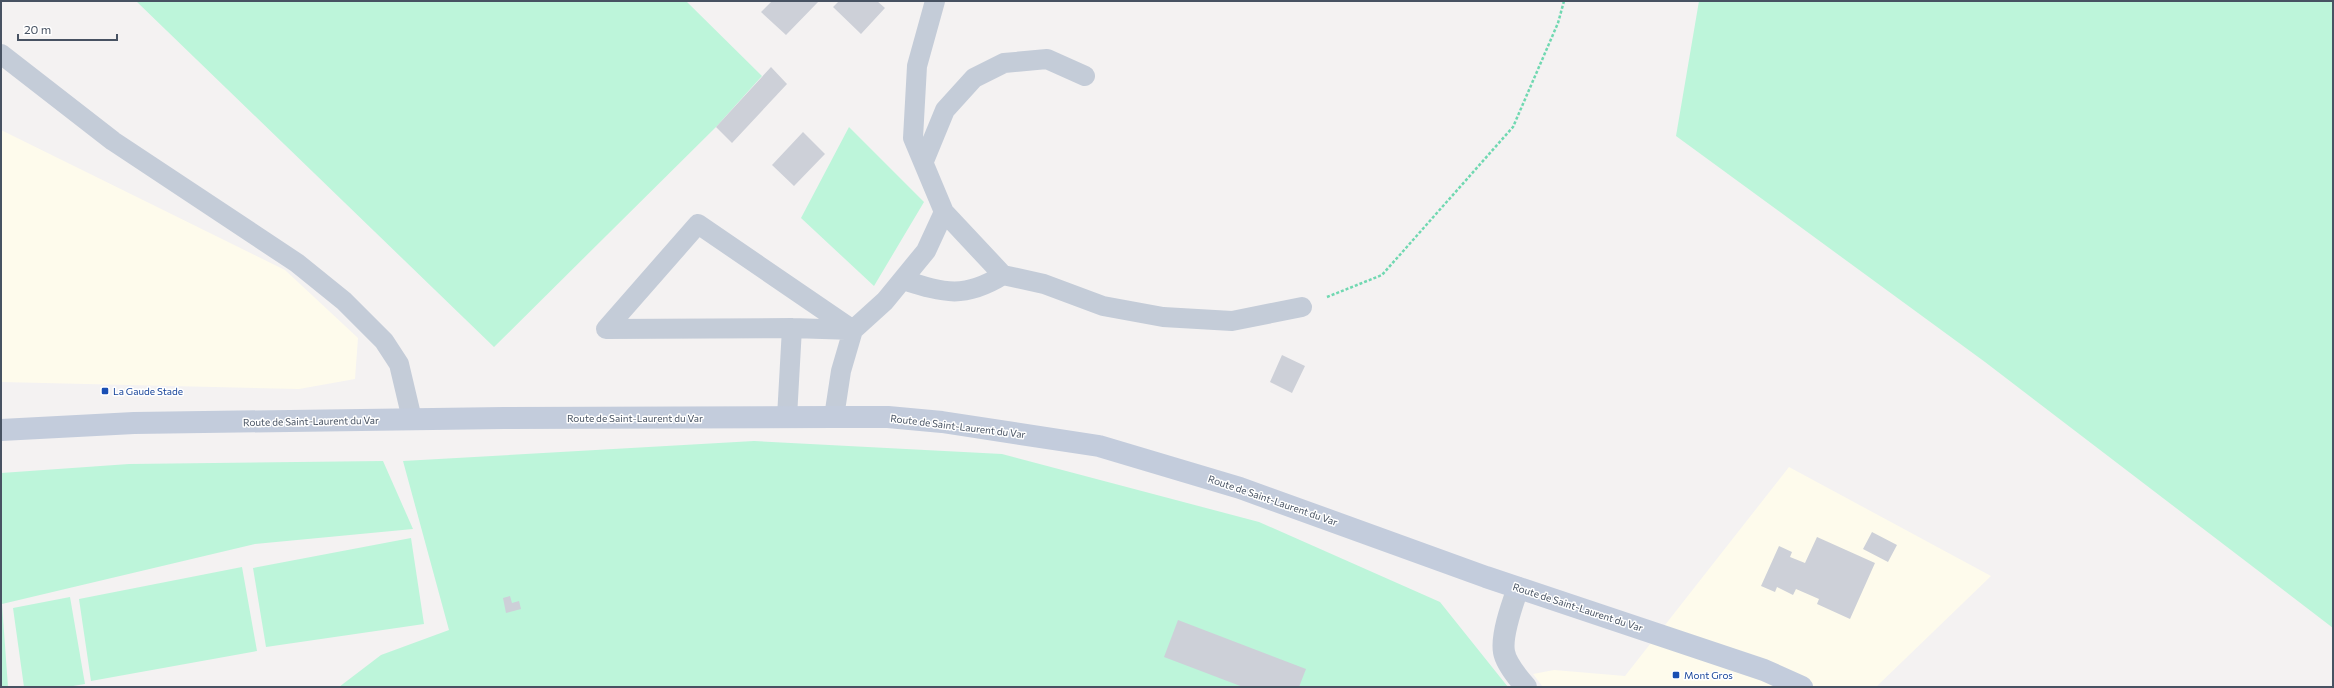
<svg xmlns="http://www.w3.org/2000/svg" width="2334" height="688" font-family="Commissioner,sans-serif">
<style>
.commercial{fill:#fefbec}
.green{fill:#bdf5da}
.building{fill:#cdd0d8}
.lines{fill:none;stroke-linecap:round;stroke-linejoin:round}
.path{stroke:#70d8b1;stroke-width:2.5;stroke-dasharray:3 2;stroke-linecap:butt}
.lane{stroke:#c4ccd8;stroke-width:20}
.street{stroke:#c4ccd8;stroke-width:22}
.secondary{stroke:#c3ccdc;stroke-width:22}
.transit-dot{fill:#1a4fb4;stroke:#fff;stroke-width:1.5}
.labels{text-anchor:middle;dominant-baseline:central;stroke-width:3;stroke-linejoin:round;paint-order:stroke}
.transit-label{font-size:10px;fill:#164399;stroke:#fff;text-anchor:start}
.street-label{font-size:10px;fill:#475262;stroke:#fff}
</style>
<rect width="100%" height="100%" fill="#f4f2f2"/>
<path class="commercial" d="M1,130l284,140 73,68 -3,41 -56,10 -298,-7z
M1789,467l202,109 -115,111h-333l-10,-13 21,-4 71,6z"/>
<path class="green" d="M136,1h550l76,75 -46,51 -222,220z
M1699,1h634v627l-348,-266 -309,-226z
M849,127l75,75 -50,84 -73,-68z
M754,441l248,13 257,68 181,80 68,85h-1169l42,-32 68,-25 -46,-169z
M383,461l30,68 -158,15 -253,60 6,83h-7v-214l128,-9z
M411,538l13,86 -158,23 -13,-79z
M242,567l15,84 -166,30 -12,-82z
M70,597l15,87 -18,3h-43l-11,-79z"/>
<path class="building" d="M772,1h47l-33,34 -25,-23z
M839,1h38l8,7 -24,26 -28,-27z
M771,67l16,17 -55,59 -16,-16z
M803,132l22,22 -31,32 -22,-21z
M1282,355l23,11 -13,27 -22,-11z
M1872,532l25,13 -9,17 -25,-13z
M1817,537l58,26 -25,56 -33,-15 2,-5 -23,-10 -3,6 -16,-8 -2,5 -14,-6 18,-40 13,6 -2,5 15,6z
M510,596l2,7 7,-2 2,8 -15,4 -3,-15z
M1178,620l128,49 -7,18h-56l-79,-30z"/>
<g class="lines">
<path class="path" d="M1327,297l55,-22 131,-148 45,-104 6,-22"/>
<path class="lane" d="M1,54l112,87 184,122 47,38 40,40 15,23 13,55
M924,161l21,-51 29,-32 30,-15 43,-4 38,17
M944,212l59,63 41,9 59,22 60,11 69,4 70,-14
M903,280c42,13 61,19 100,-5
M792,328l61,2 32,-29 41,-50 18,-39 -31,-74 4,-72 18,-65
M787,417l5,-89 -186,1 92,-105 155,106 -12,41 -7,46"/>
<path class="street" d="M1518,588c-6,17 -17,47 -14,64 2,12 15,27 22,35"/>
<path class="secondary" d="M1,430l133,-7 370,-5 330,-1h54l54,5 157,24 141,42 246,89 278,93 38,17"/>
</g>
<g class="transit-dot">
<rect x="101" y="387" width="8" height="8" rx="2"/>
<rect x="1672" y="671" width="8" height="8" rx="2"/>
</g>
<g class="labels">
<g class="transit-label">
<text x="113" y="391">La Gaude Stade</text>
<text x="1684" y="675">Mont Gros</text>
</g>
<g class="street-label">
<text x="635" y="418">Route de Saint-Laurent du Var</text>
<text transform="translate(311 421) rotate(-1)">Route de Saint-Laurent du Var</text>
<text transform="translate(958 426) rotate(7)">Route de Saint-Laurent du Var</text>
<text transform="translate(1273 500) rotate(19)">Route de Saint-Laurent du Var</text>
<text transform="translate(1578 607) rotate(18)">Route de Saint-Laurent du Var</text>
</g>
</g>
<rect width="2334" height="688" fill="none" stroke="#475262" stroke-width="4"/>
<path d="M18 34v6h99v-6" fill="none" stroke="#475262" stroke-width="2"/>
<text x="24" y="34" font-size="12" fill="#475262" stroke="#ffffff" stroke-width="3" paint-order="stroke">20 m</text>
</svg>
